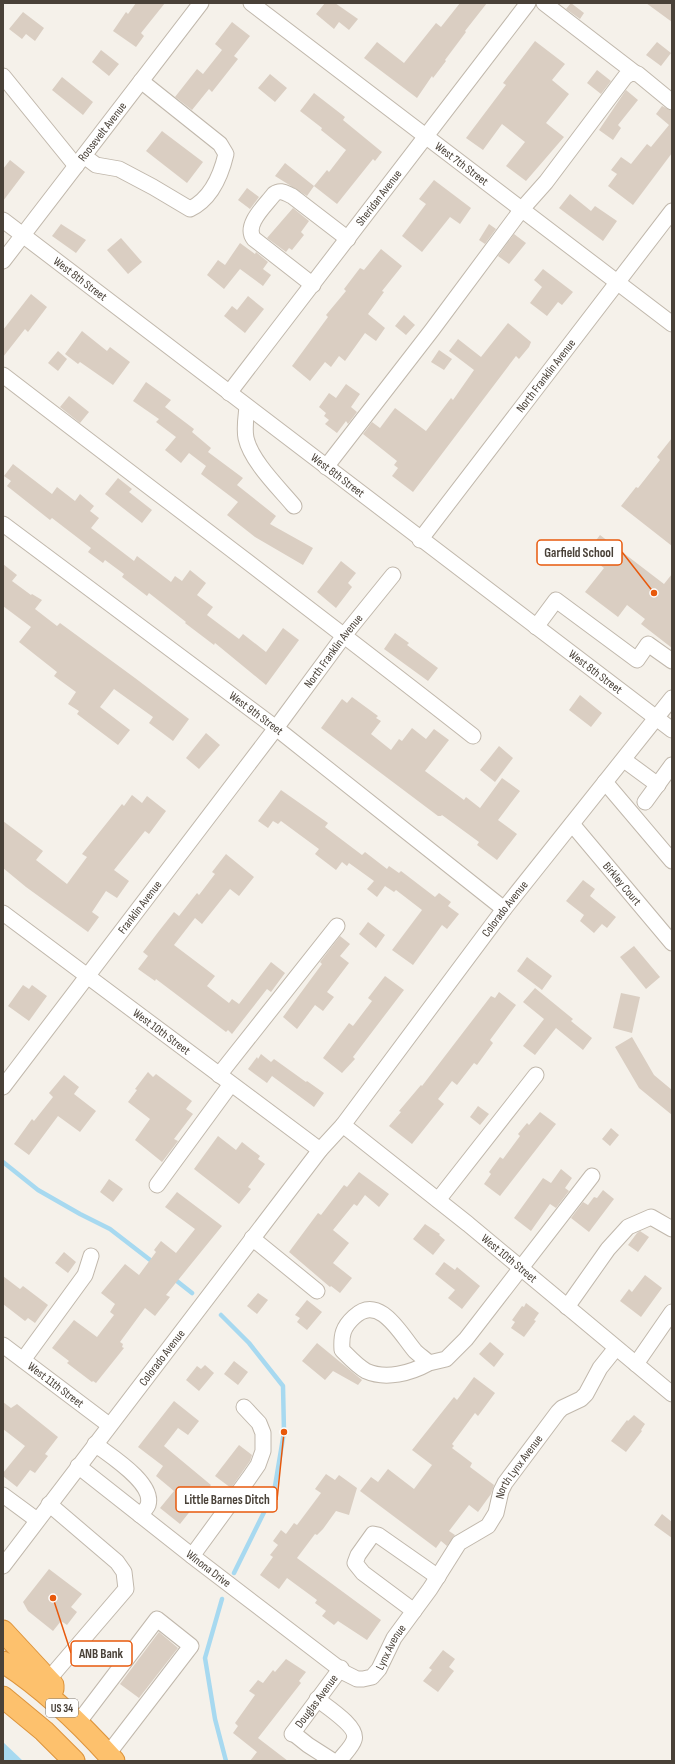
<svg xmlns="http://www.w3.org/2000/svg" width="675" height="1764" font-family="'Sofia Sans Condensed',sans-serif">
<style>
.water{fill:#a7d9f0}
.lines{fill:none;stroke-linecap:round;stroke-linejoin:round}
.stream{stroke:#a7d9f0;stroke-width:4.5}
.building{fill:#dacec2}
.minor-casing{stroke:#c1b8ac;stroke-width:17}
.highway-casing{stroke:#dd943c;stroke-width:23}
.minor{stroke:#fff;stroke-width:15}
.highway{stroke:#fdc16d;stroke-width:21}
.labels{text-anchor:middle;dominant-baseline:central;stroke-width:3;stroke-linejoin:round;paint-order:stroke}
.shield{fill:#fff;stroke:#807a74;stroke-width:1}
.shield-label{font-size:11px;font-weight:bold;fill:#494138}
.street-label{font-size:12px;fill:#494138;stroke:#fff}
.leader{fill:none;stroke:#e8590c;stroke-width:1.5}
.callout-dot{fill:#e8590c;stroke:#fff;stroke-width:1.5}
.callout{fill:#fff;stroke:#e8590c;stroke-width:1.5}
.callout-label{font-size:13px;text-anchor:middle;font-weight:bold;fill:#494138}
</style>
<rect width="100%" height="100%" fill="#f5f1ea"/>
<path class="water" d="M3,1742l20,19h-20z"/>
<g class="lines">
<path class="stream" d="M3,1162l35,28 42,24 30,15 44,34
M173,1278l19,15
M221,1315l28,28 34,43 1,46 -10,60 -40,81
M222,1599l-17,59 10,61 11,42"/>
</g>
<path class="building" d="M136,3h29l-24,30 3,3 -8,11 -23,-16 13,-19 2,2z
M325,3h10l23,16 -9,11 -10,-8 -5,7 -18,-15z
M460,3h27l-22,28 1,1 -21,28 1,1 -13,17 -1,-2 -15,22 -53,-40 13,-16 27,21 32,-40 5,4z
M571,3l13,10 -4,6 -14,-10z
M646,3h26v19z
M23,12l21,16 -9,13 -9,-7 -4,5 -13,-10z
M232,22l18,14 -16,20 4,3 -26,33 -3,-3 -17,21 -17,-13 22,-28 6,5 19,-24 -7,-6z
M535,41l30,23 -13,16 17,14 -23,29 18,14 -38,44 -20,-15 19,-24 -23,-18 -19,26 -17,-12 40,-53 -3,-2z
M657,42l14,11 -10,13 -15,-11z
M101,50l18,14 -10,12 -17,-14z
M597,70l14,11 -10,13 -14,-11z
M270,74l17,14 -12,14 -17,-14z
M62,77l31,25 -10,13 -31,-25z
M626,90l12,10 -20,25 3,3 -8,12 -14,-10z
M314,93l31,24 -2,3 39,32 -7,9 -2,-2 -36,45 -23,-18 13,-16 2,2 17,-22 -25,-20 1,-2 -22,-17z
M662,106l10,5v42l-39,52 -25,-19 9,-12 -6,-4 10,-13 10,7 16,-20 4,3 18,-22 -13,-11z
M162,131l41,31 -16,21 -41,-32z
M10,160l15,12 -22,29v-32z
M285,163l29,23 -7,10 -32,-20z
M434,180l37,28 -11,16 -10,-7 -28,35 -20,-16 24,-32 -7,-5z
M247,188l12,9 -9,12 -12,-9z
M570,194l21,17 4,-5 22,15 -14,20 -44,-33z
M293,208l16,13 -8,11 3,3 -12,15 -3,-2 -3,4 -19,-14z
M61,224l25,16 -10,13 -24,-17z
M489,224l7,5 -11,15 -6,-4z
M514,234l12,9 -17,21 -11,-8z
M121,238l21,24 -14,12 -21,-24z
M240,243l15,11 1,-2 12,10 -5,7 8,6 -8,11 -23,-17 -16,20 -17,-14 11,-15 7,5z
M381,249l21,17 -20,25 2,1 -16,22 17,14 -9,13 -11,-8 -20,28 -6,-5 -8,11 -6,-5 -15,19 -18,-15 36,-49 -2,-2 20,-24 -2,-2 16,-21 4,2z
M543,269l30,23 -11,13 -4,-3 -11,14 -17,-13 12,-16 -8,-7z
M31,294l16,13 -19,25 -3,-3 -22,28v-27z
M248,296l16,13 -19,24 -21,-17 8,-10 5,4z
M404,315l11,10 -9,10 -11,-9z
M508,323l23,19 -2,5 -10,12 -3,-3 -103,136 -21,-16 6,-8 -4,-3 3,-4 -34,-27 9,-12 8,6 15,-20 31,23 25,-33 2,2 21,-30 -25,-19 9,-12 23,18z
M82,331l25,20 3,-4 20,15 -17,23 -33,-23 -2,2 -13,-10z
M439,350l13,9 -8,11 -13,-8z
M58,351l9,8 -9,12 -10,-8z
M146,382l25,18 -6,7 29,22 -2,3 19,16 -3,4 35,26 -6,7 39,31 -6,8 43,24 -10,17 -48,-28 -28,-22 11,-13 -37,-28 5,-8 -17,-13 -8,10 -16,-13 11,-13 -20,-15 3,-3 -26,-18z
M346,384l14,10 -9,13 6,5 -9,12 -2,-3 -9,12 -12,-9 4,-4 -5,-4 2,-3 -7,-6 10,-14 7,5z
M69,396l20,16 -9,11 -20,-16z
M672,438v108l-51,-40 15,-19 2,1 22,-28 -3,-3z
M13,464l39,30 5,-7 18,14 5,-7 14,12 -4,5 9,7 -8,10 43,33 3,-5 34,26 4,-6 7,5 8,-11 16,13 -9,12 16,12 -6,8 32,24 4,-5 23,18 17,-24 16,12 -33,45 -51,-42 -1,2 -29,-22 1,-1 -37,-29 -2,3 -25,-19 2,-3 -19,-14 -2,3 -15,-11 3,-4 -39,-30 -2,2 -43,-34 4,-5 -7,-5z
M118,478l14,11 -3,3 23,18 -10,13 -37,-29z
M600,535l64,49 8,-10v74l-31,-24 4,-5 -18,-14 -9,12 -33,-25 19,-24 -18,-14z
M341,561l15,12 -8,10 4,4 -16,21 -19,-16z
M3,564l14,11 -5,6 19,14 1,-1 10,6 -7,9 22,17 3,-3 75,55 54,41 -16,22 -24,-18 4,-6 -39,-28 -14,18 30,23 -12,15 -41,-31 2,-3 -11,-7 8,-12 -22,-16 3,-4 -38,-30 12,-15 -28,-21z
M395,633l14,10 -2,2 31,23 -10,13 -44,-32z
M580,695l22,18 -11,14 -22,-17z
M352,697l26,19 -2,2 5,3 -10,13 20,16 8,-11 3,2 10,-13 14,11 8,-10 15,11 -24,31 39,29 2,-3 14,11 22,-30 18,13 -22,29 19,14 -20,26 -20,-15 2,-3 -37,-27 -1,1h-3l-117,-88 21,-29 5,4z
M206,733l14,12 -21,24 -13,-11z
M499,746l14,12 -18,24 -15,-12z
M281,790l47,33 -3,4 37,28 3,-3 22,17 2,-3 10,7 2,-2 34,26 4,-4 12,9 -3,4 11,8 -12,15 -5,-4 -29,40 -21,-15 30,-40 -26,-20 -2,2 -9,-6 -8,11 -10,-8 7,-8 -25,-18 -2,3 -5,-4 -6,8 -21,-16 4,-5 -38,-28 -3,3 -5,-3 -5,7 -10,-7z
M132,795l10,8 5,-7 19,15 -17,23 -4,-3 -31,39 15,11 -12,17 -11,-7 -14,21 7,5 -11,15 -62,-45 -23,-19v-47l40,30 -7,9 31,24 20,-27 -5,-3 40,-50 2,2z
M226,854l28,23 -15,19 -9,-7 -28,35 -7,-6 -21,27 41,31 -8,10 22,17 3,-4 7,5 32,-42 14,11 -14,19 -4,-3 -35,45 -4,-4 -2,2 -70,-53 -1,2 -17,-12 10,-13 -5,-4 16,-21 15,-19 5,4 18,-23 2,2 16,-21 -3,-2z
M583,880l12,9 -5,7 26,21 -9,11 -5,-4 -8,9 -14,-12 4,-6 -18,-14z
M368,922l17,13 -9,13 -17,-14z
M340,936l10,8 -10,12 9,7 -22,29 7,5 -11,14 -8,-6 -18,24 -14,-12 39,-53 -2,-2z
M634,946l26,31 -14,12 -26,-32z
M527,957l25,19 -10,14 -25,-19z
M385,976l19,14 -51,67 2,2 -13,14 -19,-15 26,-35 4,3 19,-25 -4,-3z
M23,985l6,4 3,-4 15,11 -18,25 -21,-15z
M535,988l38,31 -2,2 21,17 -9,12 -27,-22 -21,27 -12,-9 21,-27 -21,-17z
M499,992l17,13 -26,35 3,3 -16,22 -3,-2 -17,22 -5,-4 -14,18 6,5 -32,40 -23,-18 12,-14 -2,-1 22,-26 1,1 69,-90 4,2z
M621,993l19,4 -8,36 -19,-5z
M632,1037l22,38 18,15v25l-33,-27 -24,-41z
M261,1054l10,8 3,-3 32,23 1,-1 17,12 -10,14 -42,-31 -5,7 -19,-14 9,-12 1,2z
M148,1072l5,5 3,-3 36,27 -6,8 7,5 -19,25 4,2 -16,21 -27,-22 15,-21 -22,-17 9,-12 -2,-1z
M64,1075l15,12 -5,7 22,17 -16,21 -22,-16 -29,39 -15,-11 18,-25 2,2 19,-24 -4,-4z
M478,1106l11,8 -9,11 -10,-8z
M540,1112l16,12 -56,72 -16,-12 7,-10 -2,-2 11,-15 3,2 17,-23 -2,-2 9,-11 2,2z
M611,1128l8,7 -9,11 -8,-7z
M218,1136l18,14 6,-8 18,14 -2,3 7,5 -17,23 3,2 -12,15 -45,-35z
M561,1169l11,9 -7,10 4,3 -13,17 -6,-4 -19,27 -17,-13 29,-40 8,5z
M359,1172l30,22 -10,13 -14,-12 -8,11 -3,-2 -21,26 16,13 -16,20 19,15 -12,15 -9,-7 -1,1 -41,-35 29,-39 3,2 23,-30 3,2z
M109,1179l14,10 -10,13 -13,-10z
M603,1190l11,9 -25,33 -18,-14 12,-16 5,3 6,-8 3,1z
M177,1192l45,34 -56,69 4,2 -15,19 -10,-8 -25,34 3,2 -1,3 2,1 -28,35 -3,-2 -1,1 -25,-19 2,-2 -17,-13 22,-28 23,17 17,-22 -4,-3 5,-8 -14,-11 24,-29 14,11 17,-23 -2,-2 7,-9 15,12 19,-24 -30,-22z
M425,1224l15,10 -1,1 6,5 -12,15 -20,-16z
M640,1231l9,6 -11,15 -10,-7 9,-12z
M64,1252l12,10 -8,11 -13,-10z
M444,1262l11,8 2,-3 23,19 -18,23 -14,-11 7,-8 -20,-16z
M645,1275l17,13 -21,29 -21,-16 9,-12 3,3z
M3,1276l17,13 3,-3 25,19 -13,18 -7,-5 -3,3 -22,-17z
M258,1293l10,7 -11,14 -10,-8z
M307,1300l15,12 -15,18 -10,-8 3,-4 -5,-3z
M526,1303l13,10 -5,7 2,1 -12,16 -13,-9 4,-6 -3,-2 10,-14 2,1z
M490,1342l14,12 -10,13 -15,-13z
M317,1343l45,37 -4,5 -25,-14 -8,9 -23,-19z
M234,1361l14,11 -10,13 -14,-11z
M205,1365l9,8 -15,18 -13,-11 11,-14 4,3z
M474,1377l21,16 -17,23 -3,-3 -23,31 2,2 -2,2 20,15 -2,4 24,18 -3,9 -13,18 -9,-7 -20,26 6,4 -8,11 -6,-5 -5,7 -76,-57 11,-14 7,5 10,-13 26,20 18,-24 -20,-15 42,-53 3,3z
M174,1401l25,20 -11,14 -10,-7 -14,18 47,39 -31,39 -20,-16 14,-17 -18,-15 7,-10 -25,-19z
M3,1402l8,6 6,-4 41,33 -13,17 3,2 -13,17 -5,-3 -13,17 -14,-11v-3l22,-27 -22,-17z
M634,1415l11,9 -4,6 1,1 -16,21 -15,-11 16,-21 1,1z
M239,1445l13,10 -2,6 -19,27 -16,-12z
M326,1474l9,6 4,-5 18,13 -8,27 -13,-4 -13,18 -6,6 -2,-1 -18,24 84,62 -14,20 -29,-19 -4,4 -12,-9 4,-5 -11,-8 2,-3 -30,-22 -8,11 -19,-14 13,-18 -3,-2 8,-10 -5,-4 8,-11 5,4 8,-11 3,2 24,-32 -6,-4z
M662,1514l10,8v16l-18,-13z
M49,1569l33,25 -11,13 6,5 -10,13 -6,-4 -8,10 -25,-20 -5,-9z
M159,1632l19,16 -39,50 -19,-14z
M443,1650l12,9 -6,8 5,4 -16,21 -15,-11 9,-11 -3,-2z
M286,1659l20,13 -7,9 2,2 -43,55 30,23h-38l7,-9 -24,-19 5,-7 -3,-3 20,-28 -6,-4 9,-11 5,3 10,-13 2,2z"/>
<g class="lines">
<g class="minor-casing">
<g id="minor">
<path id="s1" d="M251,3l421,321"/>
<path d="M544,3l91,70"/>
<path d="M3,76l73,90"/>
<path d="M84,156l12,9 23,4 34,18 37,22c21,-10 31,-34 36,-55l-6,-10 -79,-63"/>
<path id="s2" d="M3,220l669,510"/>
<path id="s3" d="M3,261l198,-258"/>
<path d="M313,285l-59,-46c-11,-14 12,-34 20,-45 7,-5 11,-1 18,2l56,43"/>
<path d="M3,375c156,120 315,239 470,361"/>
<path id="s4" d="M229,393l299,-390"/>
<path d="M247,407c-1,10 -3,21 -1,31 5,23 33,50 48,68"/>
<path d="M326,467l106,-137 90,-121 24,-27 79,-105 6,-4 7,1 34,28"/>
<path id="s5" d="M3,524l273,204 228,181"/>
<path id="s6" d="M420,540l252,-329"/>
<path d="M536,627l20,-27 81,60 11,-16 24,17"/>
<path d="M624,760l34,25"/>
<path d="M605,782l67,79"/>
<path d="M645,802l27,-37"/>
<path id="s7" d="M572,824l100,119"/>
<path id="s8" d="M3,913l317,237"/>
<path d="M219,1075l118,-149"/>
<path id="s9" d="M3,1087l273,-359 70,-95 47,-58"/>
<path id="s10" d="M343,1125l125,99 204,170"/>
<path d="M157,1185l74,-101"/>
<path d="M438,1200l98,-125"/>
<path d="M252,1238l65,53"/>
<path d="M567,1307l41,-58 20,-22 23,-10 21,12"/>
<path id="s11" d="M3,1345l106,80"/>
<path d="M23,1360l62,-85 6,-19"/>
<path d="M429,1363c-18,10 -43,17 -63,8 -9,-5 -17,-14 -24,-21 -1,-15 1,-23 12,-33 26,-24 47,18 61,34 4,4 10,8 14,12l17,-4 20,-20 126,-163"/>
<path d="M636,1364l36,-52"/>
<path d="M95,1444c14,11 60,39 53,61 -1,3 -5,7 -8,10"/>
<path id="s12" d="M78,1466l118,93 149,114 12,6h6l9,-2 7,-8 15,-31 36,-49 29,-46 29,-17 8,-13 5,-22 4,-8 53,-71 4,-4 19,-9 5,-5 14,-26 16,-20"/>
<path d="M3,1495l34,25"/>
<path d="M192,1556l57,-78 9,-13 5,-14v-18l-4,-10 -15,-16"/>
<path id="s13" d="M3,1566l317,-416 23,-25 161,-216 168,-211"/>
<path d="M414,1611l-51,-38 -8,-10 3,-8 15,-21 5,1 60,42"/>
<path d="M48,1680l78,-91 -2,-17 -7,-10 -68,-58"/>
<path d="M317,1699c10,8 42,28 37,41 -2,7 -11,15 -15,21"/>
<path d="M78,1723l79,-104 34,27 -83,108"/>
<path d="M293,1733l15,12 25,16"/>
<path id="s14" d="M292,1734l49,-66"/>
</g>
</g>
<g class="highway-casing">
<path id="highway" d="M3,1631l50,54v4
M3,1662c42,27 78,62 111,99
M3,1697l41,34 30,30"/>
</g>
<use href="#minor" class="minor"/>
<use href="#highway" class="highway"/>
</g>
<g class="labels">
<rect class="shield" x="46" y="1699" width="32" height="18" rx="3"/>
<g class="shield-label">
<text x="62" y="1708">US 34</text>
</g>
<g class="street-label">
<text stroke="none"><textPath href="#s3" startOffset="163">Roosevelt Avenue</textPath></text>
<text stroke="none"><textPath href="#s1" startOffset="265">West 7th Street</textPath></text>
<text stroke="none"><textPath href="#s4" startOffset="246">Sheridan Avenue</textPath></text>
<text stroke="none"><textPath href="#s2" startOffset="97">West 8th Street</textPath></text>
<text stroke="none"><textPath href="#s6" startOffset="207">North Franklin Avenue</textPath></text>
<text stroke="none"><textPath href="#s2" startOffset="421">West 8th Street</textPath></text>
<text stroke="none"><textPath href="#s9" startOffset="547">North Franklin Avenue</textPath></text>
<text stroke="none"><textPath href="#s2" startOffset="745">West 8th Street</textPath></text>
<text stroke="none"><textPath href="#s5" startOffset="316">West 9th Street</textPath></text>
<text stroke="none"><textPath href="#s7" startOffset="78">Birkley Court</textPath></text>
<text stroke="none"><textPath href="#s9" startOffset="226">Franklin Avenue</textPath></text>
<text stroke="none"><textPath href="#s13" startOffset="827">Colorado Avenue</textPath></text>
<text stroke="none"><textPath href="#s8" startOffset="198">West 10th Street</textPath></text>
<text stroke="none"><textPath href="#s10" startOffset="213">West 10th Street</textPath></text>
<text stroke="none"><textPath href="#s13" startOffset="262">Colorado Avenue</textPath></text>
<text stroke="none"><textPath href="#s11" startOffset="66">West 11th Street</textPath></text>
<text stroke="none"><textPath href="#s12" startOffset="628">North Lynx Avenue</textPath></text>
<text stroke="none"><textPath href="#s12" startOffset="166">Winona Drive</textPath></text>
<text stroke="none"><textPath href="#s12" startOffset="402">Lynx Avenue</textPath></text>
<text stroke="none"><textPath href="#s14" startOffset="41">Douglas Avenue</textPath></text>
</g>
</g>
<path class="leader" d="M654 593L622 552M284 1432L277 1500M53 1598L71 1653"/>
<g class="callout-dot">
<circle cx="654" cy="593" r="4"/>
<circle cx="284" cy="1432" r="4"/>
<circle cx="53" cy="1598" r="4"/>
</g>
<g class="callout">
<rect x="537" y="540" width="85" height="25" rx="4"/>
<rect x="176" y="1487" width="101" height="25" rx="4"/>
<rect x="71" y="1641" width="61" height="25" rx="4"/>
</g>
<g class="callout-label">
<text x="579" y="557">Garfield School</text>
<text x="227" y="1504">Little Barnes Ditch</text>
<text x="101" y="1658">ANB Bank</text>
</g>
<rect width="675" height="1764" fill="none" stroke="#494138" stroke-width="8"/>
</svg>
